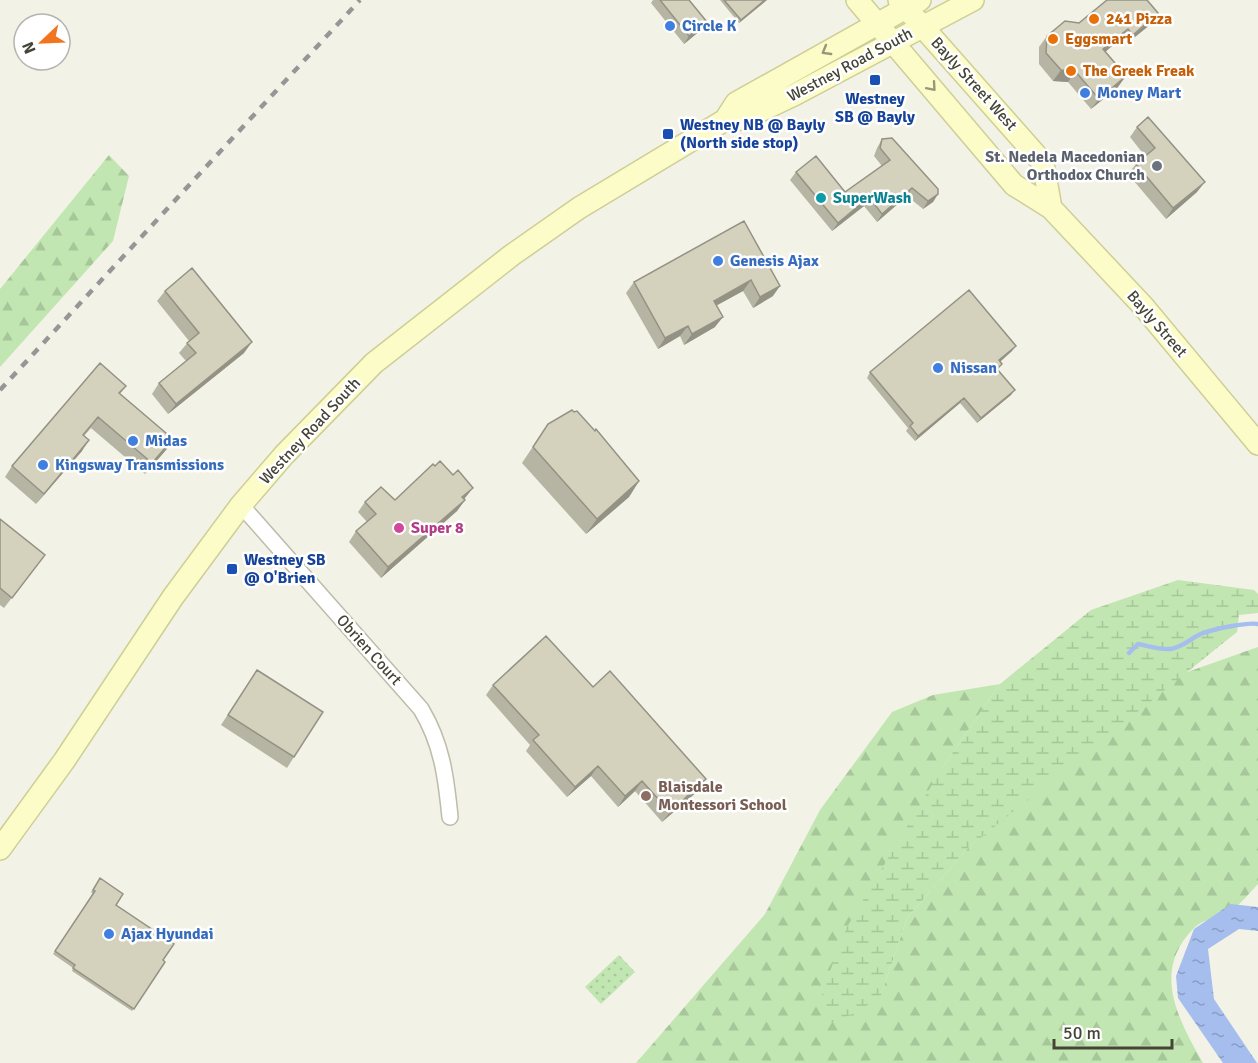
<svg xmlns="http://www.w3.org/2000/svg" width="1258" height="1063" font-family="Signika,sans-serif">
<style>
.green{fill:url(#green-dots)}
.forest{fill:url(#forest-firs)}
.wetland{fill:url(#wetland-marsh)}
.water{fill:url(#water-ripples)}
.lines{fill:none;stroke-linecap:round;stroke-linejoin:round}
.stream{stroke:#a6beee;stroke-width:4.5}
.minor-casing{stroke:#bebcaa;stroke-width:18}
.secondary-casing{stroke:#cece96;stroke-width:24}
.minor{stroke:#fff;stroke-width:15}
.secondary{stroke:#fcfcc8;stroke-width:21}
.rail{stroke:#969696;stroke-width:4.5;stroke-dasharray:8 8;stroke-linecap:butt}
.wall{fill:#b6b4a3}
.shaded-wall{fill:#949284}
.building{fill:#d4d1bd;stroke:#949284;stroke-width:1.5}
.oneway{stroke:#989778}
.food-dot{fill:#e8710a;stroke:#fff;stroke-width:2}
.shop-dot{fill:#3f7fe0;stroke:#fff;stroke-width:2}
.transit-dot{fill:#1a4fb4;stroke:#fff;stroke-width:2}
.worship-dot{fill:#6b7280;stroke:#fff;stroke-width:2}
.culture-dot{fill:#0f9aa8;stroke:#fff;stroke-width:2}
.hotel-dot{fill:#d1479c;stroke:#fff;stroke-width:2}
.education-dot{fill:#8d6e63;stroke:#fff;stroke-width:2}
.labels{text-anchor:middle;dominant-baseline:central;stroke-width:5;stroke-linejoin:round;paint-order:stroke}
.food-label{font-size:16px;font-weight:bold;fill:#c56008;stroke:#fff;text-anchor:start}
.shop-label{font-size:16px;font-weight:bold;fill:#366cbe;stroke:#fff;text-anchor:start}
.street-label{font-size:16px;fill:#464436;stroke:#fff}
.transit-label{font-size:16px;font-weight:bold;fill:#164399;stroke:#fff;text-anchor:start}
.worship-label{font-size:16px;font-weight:bold;fill:#5b616d;stroke:#fff;text-anchor:end}
.culture-label{font-size:16px;font-weight:bold;fill:#0d838f;stroke:#fff;text-anchor:start}
.hotel-label{font-size:16px;font-weight:bold;fill:#b23c85;stroke:#fff;text-anchor:start}
.education-label{font-size:16px;font-weight:bold;fill:#785e54;stroke:#fff;text-anchor:start}
</style>
<defs>
<pattern id="green-dots" width="8" height="8" patternUnits="userSpaceOnUse" patternTransform="scale(1.5)"><rect width="8" height="8" fill="#c1e6b1"/><path d="M2 2h.1M6 6h.1" fill="none" stroke="#a7c699" stroke-width="1.8" stroke-linecap="round"/></pattern>
<pattern id="forest-firs" width="22" height="20" patternUnits="userSpaceOnUse" patternTransform="scale(1.5)"><rect width="22" height="20" fill="#c1e6b1"/><path d="M5 1l3.5 6h-7zM16 11l3.5 6h-7z" fill="#a7c699"/></pattern>
<pattern id="wetland-marsh" width="20" height="14" patternUnits="userSpaceOnUse" patternTransform="scale(1.5)"><rect width="20" height="14" fill="#c1e6b1"/><path d="M1 5h8M5 5V1M11 12h8M15 12V8" fill="none" stroke="#a7c699"/></pattern>
<pattern id="water-ripples" width="26" height="14" patternUnits="userSpaceOnUse" patternTransform="scale(1.5)"><rect width="26" height="14" fill="#a6beee"/><path d="M2 4q2-2 4 0t4 0M15 11q2-2 4 0t4 0" fill="none" stroke="#899cc2"/></pattern>
</defs>
<rect width="100%" height="100%" fill="#f3f2e7"/>
<path class="green" d="M619,955l16,17 -34,32 -16,-17z"/>
<path class="forest" d="M109,155l20,21 -16,65 -113,126v-78z
M1258,647v237c-9,9 -19,23 -30,28 -10,5 -26,8 -34,16 -43,43 -16,91 9,135h-567l129,-149 55,-104 72,-98 41,-17 67,-11 -58,84 -61,227 26,-77 61,-70 208,-172z"/>
<path class="wetland" d="M1178,580l76,10 4,4v19l-19,2 -2,17 -269,216 -61,70 -26,77 -23,17 -31,12 -5,-32 25,-65 95,-159 58,-84 91,-74z"/>
<path class="water" d="M1231,904l27,3v24l-19,-2 -31,20 6,50 43,64h-34l-45,-65 -2,-22 18,-47z"/>
<g class="lines">
<path class="stream" d="M1129,653l9,-9c11,2 21,6 32,5 14,-2 22,-12 33,-16 12,-4 44,-11 55,-9"/>
<g class="minor-casing">
<path id="minor" d="M241,505l180,204c21,35 25,68 29,108"/>
</g>
<g class="secondary-casing">
<path id="secondary" d="M857,0l157,185 37,23 92,98 115,138
M899,0l144,163 8,45
M725,120l11,-17 184,-103
M0,849l64,-88 109,-164 68,-92 43,-50 90,-92 138,-108 67,-47 136,-82 10,-6 18,-1 51,-24 179,-95"/>
</g>
<use href="#minor" class="minor"/>
<use href="#secondary" class="secondary"/>
<path class="rail" d="M0,390l360,-390"/>
</g>
<path class="wall" d="M653,0h36l12,30 -17,14 -33,-41z
M720,0h47l-28,23z
M1079,23l72,1 -26,21 -5,-6 -15,13 13,35 -27,22 -23,-27 -15,-1 -14,-17v-17l8,-11z
M1137,127l60,65 -31,27 -38,-45 8,-10 9,-8 -15,-19z
M882,139l56,55 -5,8 -10,7 -16,-13 -30,26 -13,-16 -32,25 -42,-51 6,-8 49,20 37,-26 -8,-10 3,-8z
M744,221l29,75 -20,12 -10,-17 -27,15 -1,21 -31,18 -4,-9 -22,13 -32,-56 8,-11z
M165,291l79,62 -76,61 -16,-20 7,-11 27,-22 -7,-8 10,-12 -32,-40z
M1012,351l-12,11 -2,8 13,25 -34,28 -17,-20 -45,38 -9,-10 2,-3 -41,-50 3,-6z
M126,386l-6,8 53,45 -7,11 -21,24 -54,-46 -7,8 -2,15 -46,53 -31,-27 7,-11z
M548,424l47,7 44,50 -10,16 -43,37 -64,-71z
M435,466l30,32 -1,1 1,1 -8,11 -76,67 -32,-36 7,-11 11,-9 -9,-10 7,-10 30,-2z
M0,519l45,36 -41,53 -4,-3z
M257,670l37,87 -7,11 -66,-43z
M493,685l100,2 106,103 -37,32 -27,-31 -17,16 -27,-31 -24,21 -41,-46 4,-6 -44,-50z
M100,878l16,27 47,55 2,2 -33,49 -60,-40 1,-3 -20,-14 40,-60 -2,-2z"/>
<path class="shaded-wall" d="M765,0h2l-28,23 2,-3z
M1158,13l-7,11 -26,21 8,-10z
M707,22l-6,8 -17,14 5,-8z
M1128,29l-8,10 -24,21 7,-11z
M1061,70l14,1 -7,11 -15,-1z
M1126,76l-8,11 -27,22 8,-10z
M1205,182l-8,10 -31,27 7,-11z
M912,188l-5,8 -30,26 5,-8z
M938,194l-5,8 -10,7 5,-8z
M869,197l-5,9 -32,25 6,-8z
M751,280l-8,11 -37,20 8,-10z
M780,286l-7,10 -20,12 7,-11z
M723,317l-8,10 -31,18 8,-11z
M688,326l-8,10 -22,13 7,-11z
M252,342l-8,11 -76,61 8,-10z
M1016,346l-4,5 -17,15 4,-6z
M1015,390l-4,5 -34,28 4,-5z
M964,398l-4,5 -45,38 3,-5z
M173,439l-7,11 -21,24 7,-11z
M89,440l-7,11 -46,53 8,-10z
M639,481l-10,16 -43,37 11,-15z
M473,488l-8,10 -10,10 7,-11z
M465,500l-8,11 -76,67 7,-11z
M598,766l-7,10 -24,21 8,-10z
M706,779l-7,11 -37,32 8,-10z
M642,781l-7,10 -17,16 7,-11z"/>
<path class="building" d="M660,0h29l18,22 -18,14z
M724,0h41l-24,20z
M1107,0h40l11,13 -25,22 -5,-6 -25,20 23,27 -27,23 -24,-28 -14,-1 -15,-17 1,-17 18,-15 14,2z
M1148,117l57,65 -32,26 -37,-44 19,-16 -18,-21z
M892,138l46,51v5l-10,7 -16,-13 -30,26 -13,-17 -31,26 -42,-51 20,-16 29,36 45,-32 -10,-12 2,-9z
M744,221l36,65 -20,11 -9,-17 -37,21 9,16 -31,17 -4,-8 -23,12 -31,-56z
M192,268l60,74 -76,62 -17,-21 37,-30 -9,-10 12,-10 -34,-42z
M969,290l47,56 -17,14 3,4 -5,5 18,21 -34,28 -17,-20 -46,38 -8,-10 3,-3 -43,-51z
M100,363l26,23 -7,7 54,46 -21,24 -54,-46 -15,18 6,5 -45,54 -32,-28z
M572,410l2,2 3,-1 18,20 1,-2 43,52 -42,38 -64,-72 15,-23z
M440,461l13,14 5,-5 15,18 -11,9 3,3 -77,67 -32,-36 20,-17 -11,-12 16,-15 14,13 38,-36 2,2z
M0,519l45,36 -33,43 -12,-10z
M546,636l47,51 17,-16 96,108 -36,33 -28,-31 -17,15 -27,-30 -23,21 -42,-47 6,-5 -46,-50z
M257,670l66,42 -29,45 -66,-42z
M100,878l23,16 -7,11 58,39 -11,16 2,2 -31,47 -61,-41 2,-3 -20,-14 40,-60 -2,-1z"/>
<defs><path id="oneway-chevron" d="M-2-3.5L2.5 0L-2 3.5" fill="none" stroke-width="1.6" stroke-linecap="round" stroke-linejoin="round" transform="scale(1.5)"/></defs>
<g class="oneway">
<use href="#oneway-chevron" transform="translate(826 51) rotate(150)"/>
<use href="#oneway-chevron" transform="translate(932 87) rotate(49)"/>
</g>
<g class="food-dot">
<circle cx="1094" cy="19" r="6"/>
<circle cx="1053" cy="39" r="6"/>
<circle cx="1071" cy="71" r="6"/>
</g>
<g class="shop-dot">
<circle cx="670" cy="26" r="6"/>
<circle cx="1085" cy="93" r="6"/>
<circle cx="718" cy="261" r="6"/>
<circle cx="938" cy="368" r="6"/>
<circle cx="133" cy="441" r="6"/>
<circle cx="43" cy="465" r="6"/>
<circle cx="109" cy="934" r="6"/>
</g>
<g class="transit-dot">
<rect x="869" y="74" width="12" height="12" rx="3"/>
<rect x="662" y="128" width="12" height="12" rx="3"/>
<rect x="226" y="563" width="12" height="12" rx="3"/>
</g>
<circle class="worship-dot" cx="1157" cy="166" r="6"/>
<circle class="culture-dot" cx="821" cy="198" r="6"/>
<circle class="hotel-dot" cx="399" cy="528" r="6"/>
<circle class="education-dot" cx="646" cy="796" r="6"/>
<g class="labels">
<g class="food-label">
<text x="1106" y="19">241 Pizza</text>
<text x="1065" y="39">Eggsmart</text>
<text x="1083" y="71">The Greek Freak</text>
</g>
<g class="shop-label">
<text x="682" y="26">Circle K</text>
<text x="1097" y="93">Money Mart</text>
<text x="730" y="261">Genesis Ajax</text>
<text x="950" y="368">Nissan</text>
<text x="145" y="441">Midas</text>
<text x="55" y="465">Kingsway Transmissions</text>
<text x="121" y="934">Ajax Hyundai</text>
</g>
<g class="street-label">
<text transform="translate(850 65) rotate(-28)">Westney Road South</text>
<text transform="translate(974 84) rotate(48)">Bayly Street West</text>
<text transform="translate(1157 324) rotate(49)">Bayly Street</text>
<text transform="translate(310 431) rotate(-47)">Westney Road South</text>
<text transform="translate(369 650) rotate(48)">Obrien Court</text>
</g>
<g class="transit-label">
<text x="875" y="99" text-anchor="middle">Westney<tspan x="875" dy="18">SB @ Bayly</tspan></text>
<text x="680" y="125">Westney NB @ Bayly<tspan x="680" dy="18">(North side stop)</tspan></text>
<text x="244" y="560">Westney SB<tspan x="244" dy="18">@ O'Brien</tspan></text>
</g>
<g class="worship-label">
<text x="1145" y="157">St. Nedela Macedonian<tspan x="1145" dy="18">Orthodox Church</tspan></text>
</g>
<g class="culture-label">
<text x="833" y="198">SuperWash</text>
</g>
<g class="hotel-label">
<text x="411" y="528">Super 8</text>
</g>
<g class="education-label">
<text x="658" y="787">Blaisdale<tspan x="658" dy="18">Montessori School</tspan></text>
</g>
</g>
<g transform="translate(42 42) rotate(247)"><circle r="28" fill="#ffffff" stroke="#b5b4af" stroke-width="1.5"/>
<path d="M0-4.5L10 22L0 15L-10 22Z" fill="#f2741f"/>
<text y="-9" font-size="16" font-weight="bold" text-anchor="middle" fill="#464436">N</text>
</g>
<path d="M1054 1039v9h118v-9" fill="none" stroke="#464436" stroke-width="3"/>
<text x="1063" y="1039" font-size="18" fill="#464436" stroke="#ffffff" stroke-width="4.5" paint-order="stroke">50 m</text>
</svg>
